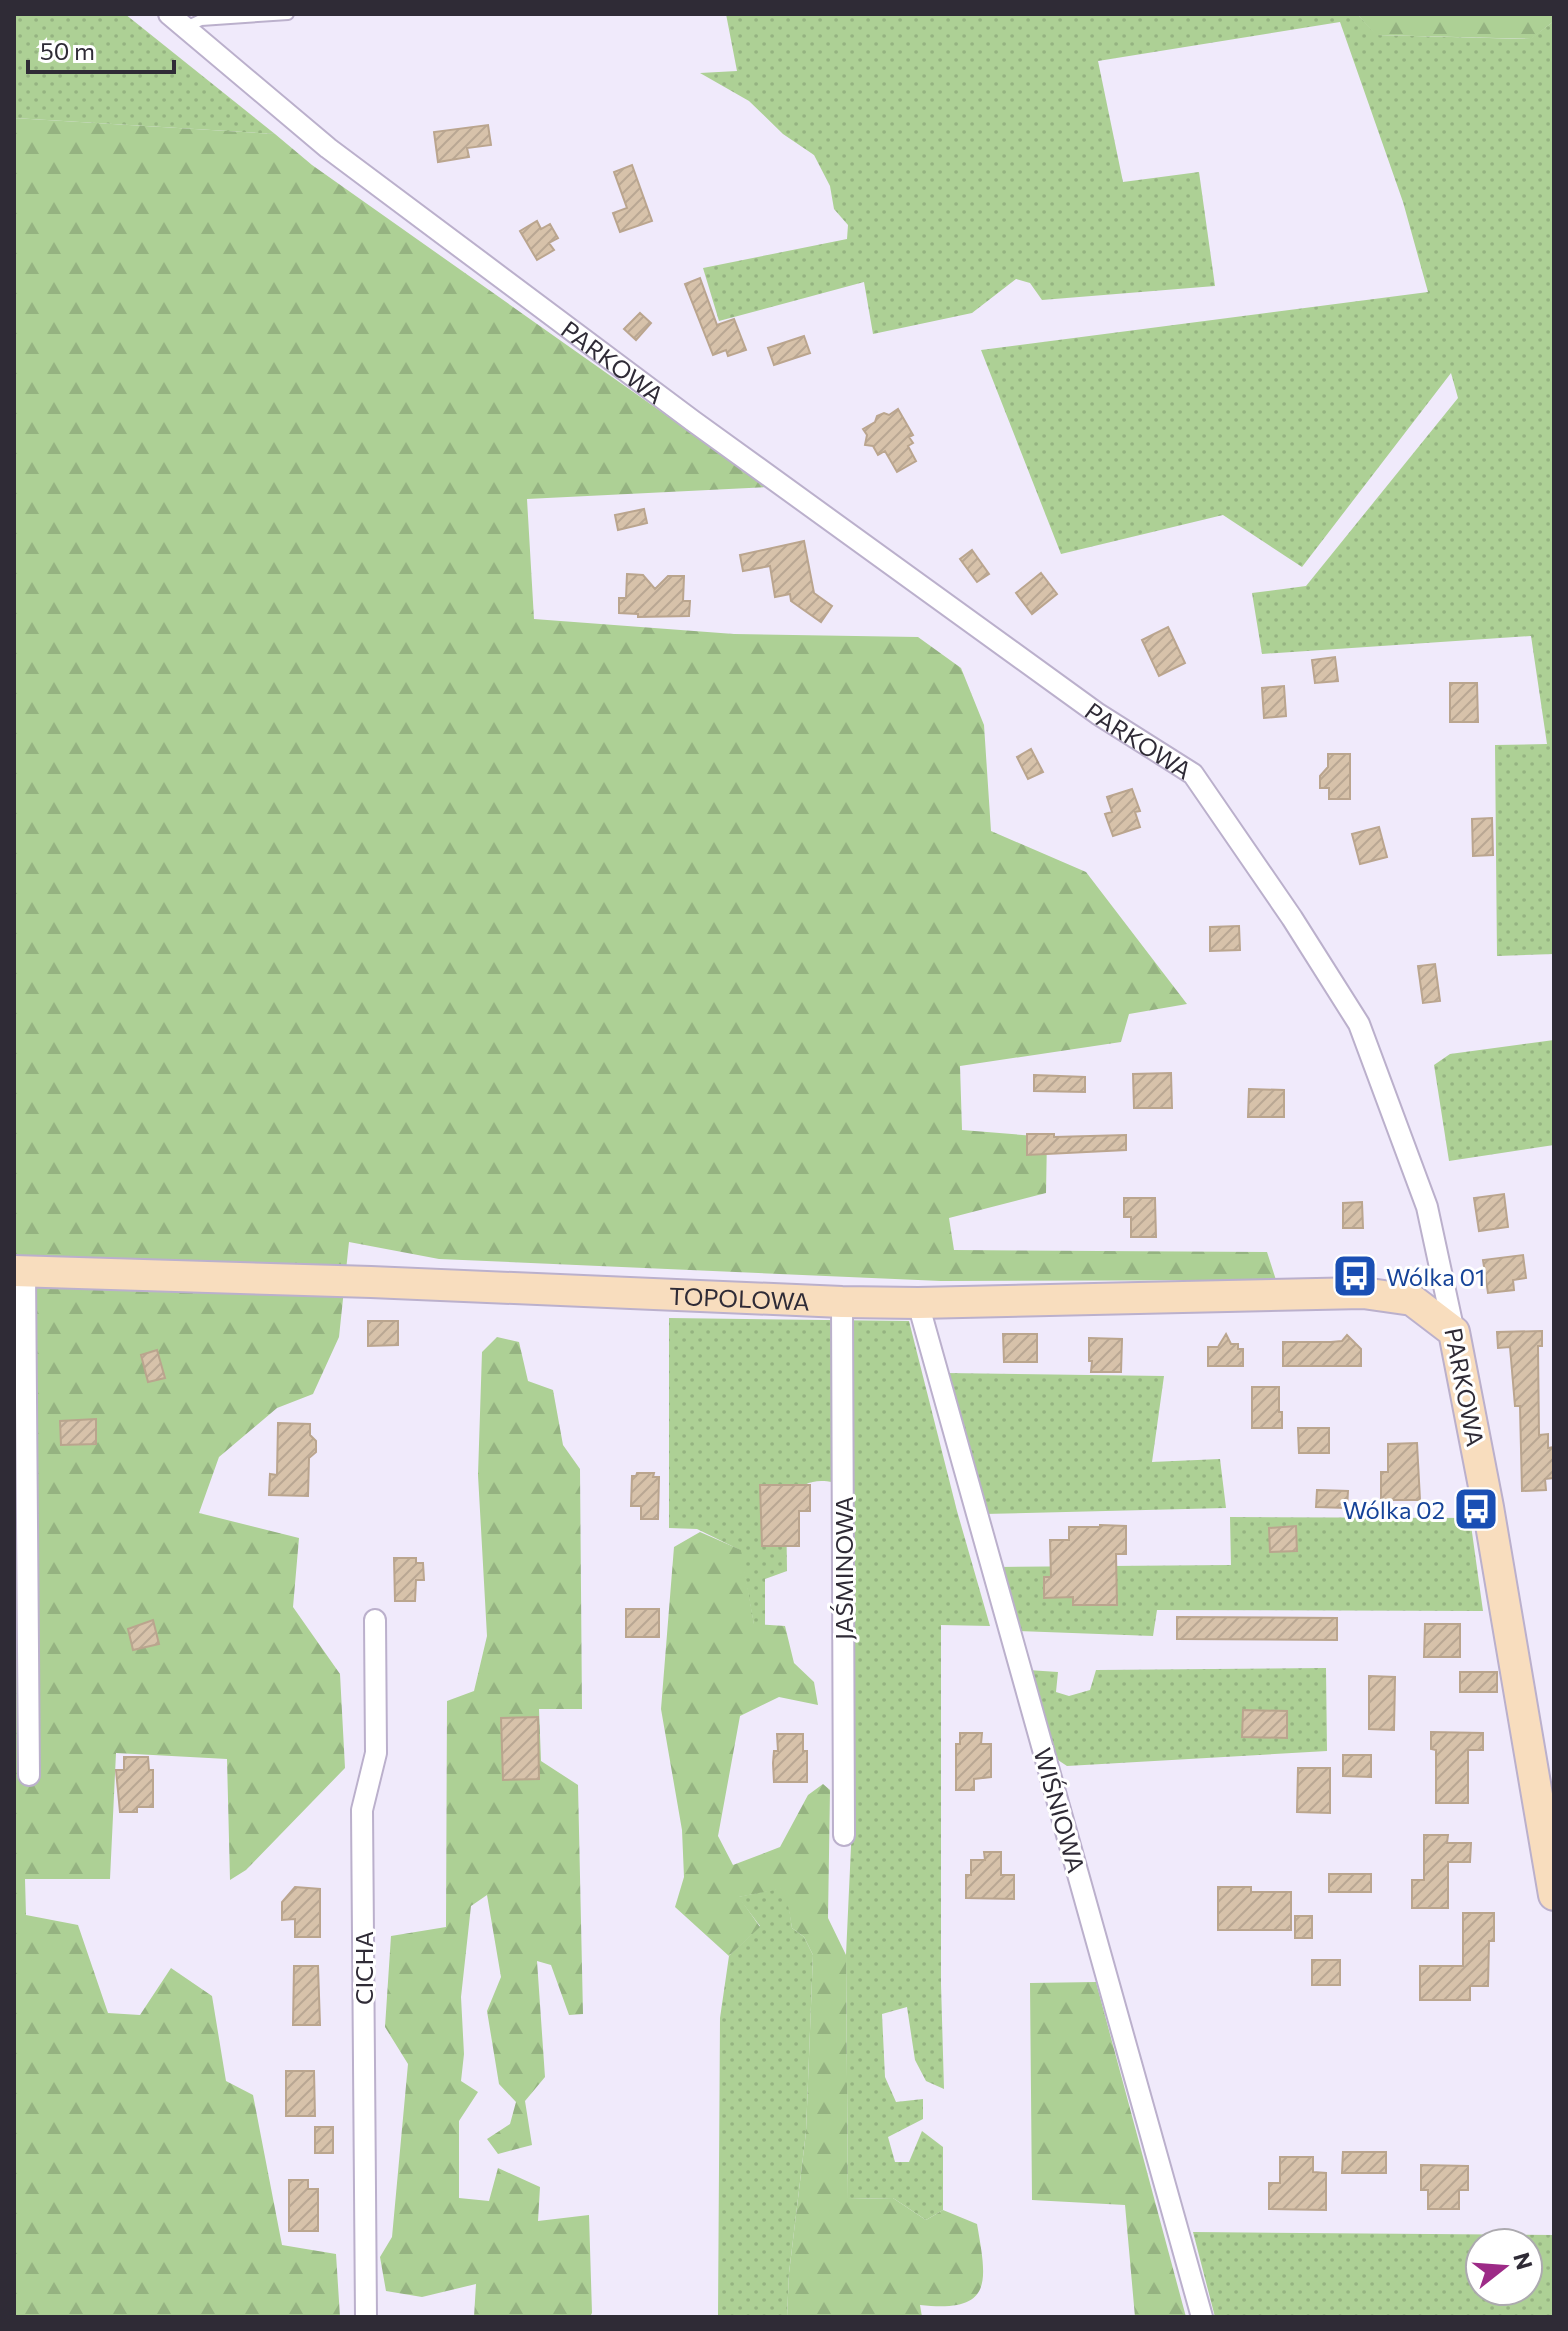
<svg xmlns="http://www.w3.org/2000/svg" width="1568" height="2331" font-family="Commissioner,sans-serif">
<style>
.grass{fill:url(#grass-dots);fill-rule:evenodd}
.forest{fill:url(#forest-firs)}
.building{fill:url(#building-hatch);stroke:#baa58e;stroke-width:2}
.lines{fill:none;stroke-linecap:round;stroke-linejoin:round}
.lane-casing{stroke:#bbb0cc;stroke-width:14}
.street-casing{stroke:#bbb0cc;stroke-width:24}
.secondary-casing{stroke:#bbb0cc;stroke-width:34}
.lane{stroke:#fff;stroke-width:10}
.street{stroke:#fff;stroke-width:20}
.secondary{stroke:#f8ddbe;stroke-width:30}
.labels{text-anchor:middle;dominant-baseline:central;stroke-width:6;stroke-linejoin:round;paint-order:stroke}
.street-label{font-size:24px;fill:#2f2b36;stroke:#fff}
.transit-label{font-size:24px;fill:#164399;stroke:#fff;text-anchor:start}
</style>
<defs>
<pattern id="grass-dots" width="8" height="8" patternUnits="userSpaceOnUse" patternTransform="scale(2)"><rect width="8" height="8" fill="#add095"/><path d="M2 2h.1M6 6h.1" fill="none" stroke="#95b381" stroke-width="1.8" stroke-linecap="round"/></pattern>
<pattern id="forest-firs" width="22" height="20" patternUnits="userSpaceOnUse" patternTransform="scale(2)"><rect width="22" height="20" fill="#add095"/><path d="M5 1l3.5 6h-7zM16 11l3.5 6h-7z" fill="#95b381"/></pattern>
<pattern id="building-hatch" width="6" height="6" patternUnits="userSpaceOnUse" patternTransform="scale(2)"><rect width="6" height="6" fill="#d7c2aa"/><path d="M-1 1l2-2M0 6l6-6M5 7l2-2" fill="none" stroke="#b9a793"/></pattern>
</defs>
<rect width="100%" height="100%" fill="#f0eafb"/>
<path class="grass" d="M14,14h111l150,120 -261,-16z
M726,14h631l20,21 153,4 24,-18v933l-57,2 -2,-211 52,-1 -16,-108 -269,18 -10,-61 54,-7 152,-188 -7,-25 -149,194 -79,-52 -162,39 -80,-204 447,-58 -25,-90 -63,-180 -242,39 25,121 76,-10 16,114 -173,14 -12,-17 -14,-4 -44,34 -99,21 -9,-52 -145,39 -16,-53 144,-29 1,-14 -14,-16 -4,-23 -16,-31 -31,-21 -34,-33 -49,-28 37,-2z
M1554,1040v105l-105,16 -15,-96 16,-11z
M669,1318l240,3 48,190 33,115 -49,-1v359l3,105 -18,-8 -11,-21 -8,-53 -25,7 3,63 11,25 27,-3v20l-35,18 7,25h14l13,-31 21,16v63l-17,10 -33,-22 -45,1 -2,-244 9,-195 -7,-275c-29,-6 -39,-8 -62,14l1,72 -22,8v46h-11l-14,-75 -43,-21 -28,-1z
M946,1373l218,3 -12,86 68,-3 6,49 -243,6z
M1230,1517l240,1 13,93 -326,-1 -4,26 -135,-5 -19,-64 232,-2z
M1326,1668l1,83 -260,15 -15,-10 -24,-86 30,2 -2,20 13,4 21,-6 6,-20z
M786,1887l6,41 12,9 9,18 -7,177 -17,141 -2,44h-69l2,-299 9,-62 31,-30 -22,-29z
M1193,2232l361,3v82h-339zM1480,2243h48v48h-48z"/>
<path class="forest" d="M1357,14h197v7l-23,18 -155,-4z
M14,118l261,16 37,31 456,322 -241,12 7,120 200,15 184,3 43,31 23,57 7,106 95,41 101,132 -58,10 -8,28 -161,24 2,64 85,7 -1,56 -97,25 5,32 313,2 9,28 -335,1 -502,-22 -90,-17 -10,95 -26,57 -36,14 -58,49 -20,56 100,25 -6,69 47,67 5,94 -99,102 -16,10 -3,-121 -111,-6 -6,126h-85l1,36 52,10 30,88 32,2 31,-47 41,28 14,85 27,14 29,150 54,9 4,63h-326z
M497,1337l22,5 9,39 25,9 10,55 17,24 2,240h-43l2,52 37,24 5,229 -14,1 -18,-50 -14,-4 8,116 -20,24 7,44 -34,9 -11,-15 23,-15 6,-22 -17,-18 -12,-73 14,-34 -14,-82 -16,11 -10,91 3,57 -3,27 17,11 -19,29v77l30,3 9,-33 42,19 -2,34 51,-6 3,98 -2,4h-116l2,-33 -54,13 -36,-6 -6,-34 12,-20 16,-173 -23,-37 6,-91 55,-9 1,-226 27,-10 13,-55 -9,-161 4,-123z
M700,1532l41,18 13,74 31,2 9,37 20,19 4,23 -39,-8 -39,19 -22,120 15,29 47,-18 28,-52 15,-11 7,6 -2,128 18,37 2,244 45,-1 33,22 17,-10 34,14c10,58 17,89 -57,81l2,12h-135l2,-44 17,-141 7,-177 -9,-18 -12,-9 -7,-40 -46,9 21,30 -31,29 -54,-49 9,-30 -2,-47 -21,-121 13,-162z
M1096,1982l90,335h-51l-10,-112 -93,-5 -2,-217z"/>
<path class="building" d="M488,125l3,20 -24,3 2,9 -31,5 -4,-30z
M632,165l20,56 -32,11 -7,-19 14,-5 -13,-36z
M537,221l4,8 9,-5 8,14 -9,5 5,7 -17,10 -17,-29z
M700,278l17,47 17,-6 12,31 -18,6 -2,-6 -13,5 -28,-71z
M640,313l11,10 -15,17 -12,-11z
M804,336l6,17 -36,12 -6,-17z
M898,409l15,26 -4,2 4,6 -5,3 8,15 -19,11 -12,-21 -7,4 -5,-9 -8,-1 2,-10 -4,-6 12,-7 2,-6 7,-3 5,2z
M644,509l3,14 -29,7 -3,-15z
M804,541l10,52 18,13 -11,16 -30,-21 -1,-7 -15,3 -5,-31 -27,5 -3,-16z
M972,550l17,24 -12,8 -17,-23z
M1041,573l16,21 -25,20 -16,-21z
M627,574l16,1 12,14 13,-13h16l-1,25h7l-1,15 -51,1v-3l-19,-1v-15h7z
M1168,627l17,36 -26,13 -17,-36z
M1335,657l3,24 -23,2 -3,-23z
M1450,683h27l1,39h-28z
M1284,686l2,30 -22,2 -2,-30z
M1031,749l12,23 -15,7 -11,-22z
M1328,754h22v45h-21v-11h-9v-12l8,-9z
M1132,789l8,22 -5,1 5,15 -27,9 -8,-22 7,-2 -5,-15z
M1492,818l1,37 -20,1 -1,-37z
M1379,827l8,30 -27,7 -8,-30z
M1239,926l1,24 -30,1v-24z
M1435,964l5,37 -17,2 -5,-37z
M1171,1073l1,35h-38l-1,-34z
M1034,1075l51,2v15l-51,-1z
M1249,1089l35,1v27h-36z
M1027,1134h27v3l72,-2v15l-99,5z
M1504,1194l4,33 -29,4 -5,-33z
M1124,1198h31l1,39h-25v-20h-7z
M1362,1202l1,26h-20v-25z
M1523,1255l3,23 -13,2 1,10 -26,3 -5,-33z
M368,1321h30v24l-30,1z
M1542,1331v15h-4l1,89 9,-1v14l6,-1v28l-1,3 -8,1 1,11 -24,1 -2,-85h-5l-5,-59 -12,1 -1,-16z
M1003,1334h34v28h-33z
M1226,1334l5,10h7v5h5v17h-35v-19h10z
M1347,1335l14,14v17h-78v-24h48l11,-1z
M1089,1338l33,1 -1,33h-30l1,-11h-3z
M157,1350l8,28 -17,4 -7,-27z
M1252,1387h27v25h3v16h-30z
M96,1419v25l-35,1 -1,-24z
M278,1423l32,1v11l6,6v11l-7,6 -1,38 -39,-1 1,-21 7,1z
M1298,1428h31v25h-30z
M1417,1443l3,57h-39v-28h7v-28z
M637,1473h17l-1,4h6l-1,42h-17v-13h-10l1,-30h4z
M760,1485h50v26h-11v35h-37z
M1317,1490l31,1 -1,17 -31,-1z
M1100,1525l26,1v28h-10l1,51h-44v-8l-29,1v-21h7l-1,-37h19v-13h31z
M1296,1526l1,25 -27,1 -1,-24z
M394,1558h22v5h7l1,17h-8l-1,21h-20z
M626,1609h33v28h-33z
M1177,1617l160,1v22l-160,-1z
M153,1620l6,24 -26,6 -5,-21z
M1425,1624h35v33h-36z
M1460,1672h37v20h-37z
M1369,1676l26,1 -1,53 -25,-1z
M1243,1710l44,1v27l-45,-1z
M538,1717l1,62 -36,1 -2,-62z
M1431,1732l52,1v17h-15v53h-32v-53l-5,-1z
M960,1733h22l-1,11h10v33l-17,2v11h-18v-46h4z
M777,1734h26v17h4v31h-33l-1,-19 1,-12h4z
M1343,1755h28v22l-28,-1z
M124,1757h24l1,13h4v37h-16v5h-17l-4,-42h8z
M1298,1768h32v45l-33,-1z
M1424,1835h24l-1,8h24l-1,19h-22v46h-36v-28h12z
M984,1852h17v23h13v24l-48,-1v-23h5v-15h14z
M1329,1874h42v18h-42z
M295,1887l25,2v48h-25v-18l-13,1v-18z
M1218,1887h33v5h40v38h-73z
M1463,1913h31v28h-5l-1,45h-18v14h-50v-34h43z
M1295,1916h17v22h-17z
M1312,1960h28v25h-28z
M294,1966h24l2,59h-27z
M286,2071h28l1,45h-29z
M315,2127h18v26h-18z
M1343,2152h43v21h-44z
M1280,2157h33v15l13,1v37l-57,-1v-26h11z
M1421,2165l47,1v24h-9v19h-31v-19h-7z
M289,2180h19v9h10v42h-29z"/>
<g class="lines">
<g class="lane-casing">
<path id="lane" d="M186,27l15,-7 87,-6"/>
</g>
<g class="street-casing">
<g id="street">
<path id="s1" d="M169,14l159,134 365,273 405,293 95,60 99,144 67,106 68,183 27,125"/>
<path d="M25,1271l4,504"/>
<path d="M842,1302l2,533"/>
<path d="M918,1303l284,1014"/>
<path d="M366,2317l-4,-507 14,-57 -1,-133"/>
</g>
</g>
<g class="secondary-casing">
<g id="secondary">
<path id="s2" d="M14,1271l357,11 471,20 76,1 445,-10 49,7 42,32 34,175 66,388"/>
</g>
</g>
<use href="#lane" class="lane"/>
<use href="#street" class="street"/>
<use href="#secondary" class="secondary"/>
</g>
<defs>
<g id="bus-square" transform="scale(2.3)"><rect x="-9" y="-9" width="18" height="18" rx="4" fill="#1a4fb4" stroke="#fff"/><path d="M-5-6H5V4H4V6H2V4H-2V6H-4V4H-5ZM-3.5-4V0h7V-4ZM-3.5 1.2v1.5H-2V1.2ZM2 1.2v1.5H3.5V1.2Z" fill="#fff"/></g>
</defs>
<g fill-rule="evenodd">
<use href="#bus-square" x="1355" y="1276"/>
<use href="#bus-square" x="1476" y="1509"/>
</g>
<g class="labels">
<g class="street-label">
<text stroke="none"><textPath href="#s1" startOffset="564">PARKOWA</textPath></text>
<text stroke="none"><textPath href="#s1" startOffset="1212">PARKOWA</textPath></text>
<text stroke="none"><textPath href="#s2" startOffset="726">TOPOLOWA</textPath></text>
<text transform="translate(1465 1387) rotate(79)">PARKOWA</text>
<text transform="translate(843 1568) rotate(-90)">JAŚMINOWA</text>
<text transform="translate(1060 1810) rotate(74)">WIŚNIOWA</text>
<text transform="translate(363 1968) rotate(-90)">CICHA</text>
</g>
<g class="transit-label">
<text x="1386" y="1276">Wólka 01</text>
<text x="1445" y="1509" text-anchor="end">Wólka 02</text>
</g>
</g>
<rect width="1568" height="2331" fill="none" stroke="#2f2b36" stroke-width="32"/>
<g transform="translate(1504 2267) rotate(73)"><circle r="38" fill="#ffffff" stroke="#acaaaf" stroke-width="2"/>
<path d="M0-6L14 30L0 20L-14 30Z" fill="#9d2b87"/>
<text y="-12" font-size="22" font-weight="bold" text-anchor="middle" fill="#2f2b36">N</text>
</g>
<path d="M28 60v12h146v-12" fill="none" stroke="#2f2b36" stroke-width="4"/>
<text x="40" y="60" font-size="24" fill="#2f2b36" stroke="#ffffff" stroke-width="6" paint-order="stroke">50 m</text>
</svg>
